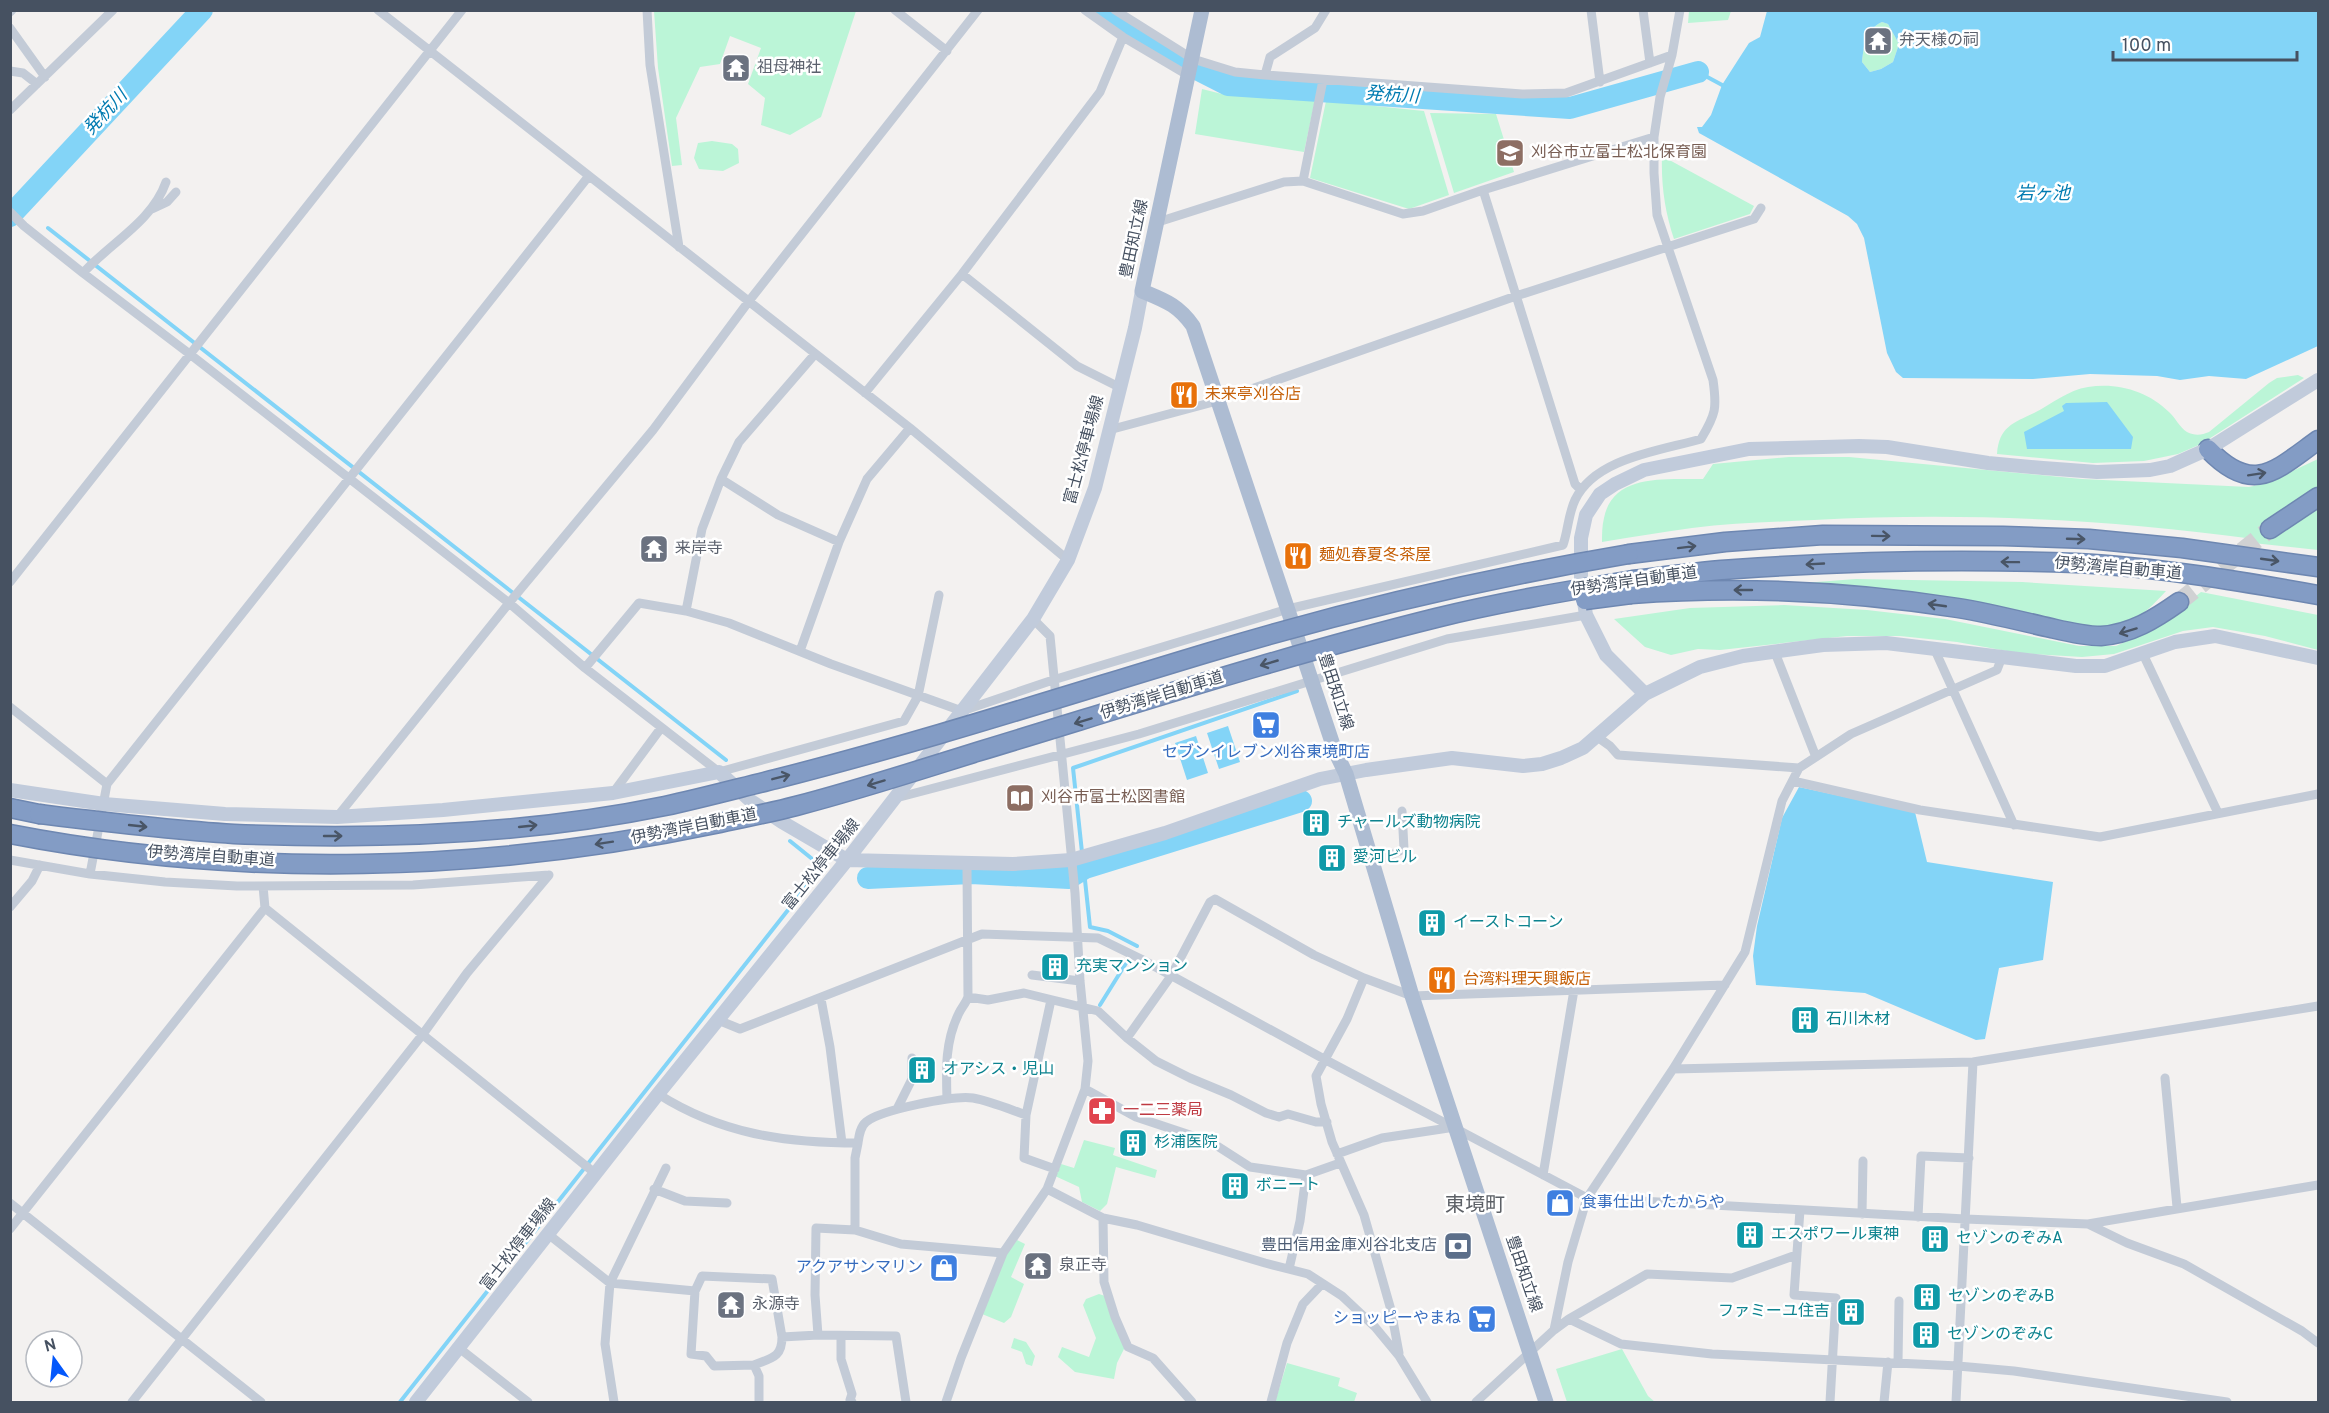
<svg xmlns="http://www.w3.org/2000/svg" width="2329" height="1413" font-family="Overpass,'Noto Sans JP',sans-serif">
<style>
.green{fill:#bbf5d7}
.water{fill:#83d4f7;fill-rule:evenodd}
.lines{fill:none;stroke-linecap:round;stroke-linejoin:round}
.stream{stroke:#83d4f7;stroke-width:4}
.river{stroke:#83d4f7;stroke-width:22}
.highway-tunnel{stroke:#d0d1d3;stroke-width:18;stroke-dasharray:18 9;stroke-linecap:butt}
.highway-casing{stroke:#6e87b1;stroke-width:21}
.street{stroke:#c3cbd7;stroke-width:9}
.secondary{stroke:#c1cbdb;stroke-width:14}
.primary{stroke:#adbcd2;stroke-width:15}
.highway{stroke:#839cc5;stroke-width:18}
.highway-bridge-casing{stroke:#6e87b1;stroke-width:21;stroke-linecap:butt}
.highway-bridge{stroke:#839cc5;stroke-width:18}
.oneway{stroke:#495566}
.labels{text-anchor:middle;dominant-baseline:central;stroke-width:5;stroke-linejoin:round;paint-order:stroke}
.worship-label{font-size:16px;fill:#5b616d;stroke:#fff;text-anchor:start}
.education-label{font-size:16px;fill:#785e54;stroke:#fff;text-anchor:start}
.street-label{font-size:16px;fill:#465161;stroke:#fff}
.food-label{font-size:16px;fill:#c56008;stroke:#fff;text-anchor:start}
.shop-label{font-size:16px;fill:#366cbe;stroke:#fff;text-anchor:end}
.culture-label{font-size:16px;fill:#0d838f;stroke:#fff;text-anchor:start}
.health-label{font-size:16px;fill:#be3a42;stroke:#fff;text-anchor:start}
.service-label{font-size:16px;fill:#4e5e75;stroke:#fff;text-anchor:end}
.water-label{font-size:18px;font-style:italic;fill:#017bb1;stroke:#fff}
.quarter-label{font-size:20px;fill:#5c6066;stroke:#fff}
</style>
<rect width="100%" height="100%" fill="#f3f1f0"/>
<path class="green" d="M654,11v-1l202,1 -35,106 -31,18 -29,-10 4,-27 -17,-14 13,-36 -31,-12 -10,28 -20,3 -24,51 6,47 -10,1 -14,-98z
M1689,11v-1l42,1 -3,9 -40,3z
M1882,22l6,2 11,20 -6,18 -12,7 -11,3 -8,-10c2,-17 3,-32 20,-40z
M1202,89l24,6 89,5 -11,52 -109,-18z
M1326,101l98,10 25,84 -40,14 -99,-31z
M1430,113l66,1 18,58 -60,21z
M712,141l20,3 6,5 1,14 -16,8 -24,-2 -5,-11 4,-15z
M1662,156l92,50 -4,8 -76,25c-9,-27 -13,-54 -12,-83z
M2298,375l6,3 -103,66 -23,10 -34,7 -51,2 -96,-9c2,-27 16,-31 37,-41 18,-9 34,-23 54,-26 29,-5 60,4 81,25 7,6 10,15 18,20 8,4 15,3 22,0l60,-49 8,-5z
M1789,457h60l233,22 167,8 18,-4 51,-24v91l-65,-7 1,-4c-145,-20 -293,-27 -440,-19 -40,2 -82,3 -122,8 -30,4 -60,9 -90,14 0,-8 0,-16 2,-24 9,-46 65,-38 99,-39l10,-15z
M1856,579l166,3 144,9c-27,29 -34,34 -74,38l-302,-45z
M2201,592l117,23v35l-53,-14 -52,-9 -30,4 -69,23 -32,3 -64,-4 -61,-11 -57,-6h-53l-127,14 -22,-1 -27,6 -26,-8 -31,-28 76,-11 94,-3 83,5 78,9 134,27h37l38,-17z
M1084,1140l31,8 -2,7 44,15 -2,8 -39,-11 -9,37 -7,7 -18,-9 -3,-15 -24,-11 6,-12 13,4z
M1017,1240l8,4 -14,33 13,7 -13,33 -7,6 -22,-9 23,-58z
M1099,1294l6,2 20,51 -8,16 -3,16 -39,-7 -17,-15 4,-10 27,10 7,-19 -13,-33 3,-6z
M1014,1338l12,4 9,14 -3,10 -6,-2 -4,-12 -11,-4z
M1622,1349l26,47 7,6h-88l-11,-33z
M1287,1363l53,15 -2,8 19,7 -3,9h-79z"/>
<path class="water" d="M1767,11h551v335l-72,33 -37,-3 -29,4 -23,-4 -67,-2 -57,5 -130,-1 -7,-6 -9,-19 -23,-115 -7,-14 -9,-8 -149,-83 -2,-6h5l9,-12 11,-30 16,-25 11,-17 11,-6zM1882,22l6,2 11,20 -6,18 -12,7 -11,3 -8,-10c2,-17 3,-32 20,-40z
M2107,402l26,35 -2,12h-104l-3,-17 40,-21 -2,-5 4,-3z
M1228,726l12,36 -21,7 -12,-36z
M1196,736l12,37 -21,7 -12,-37z
M1799,787l116,25 12,50 126,20 -10,78 -44,8 -14,71 -9,1 -111,-47 -109,-8 -3,-29 4,-30 25,-108z"/>
<g class="lines">
<path class="stream" d="M1698,72l26,14
M19,206l1,1
M48,228l678,532
M1137,946l-29,-15 -18,-4 -17,-159 224,-77
M1100,1005l28,-45
M400,1402l418,-530 -2,-10 -26,-21"/>
<path class="river" d="M1101,10l74,48 53,27 342,23 128,-36
M10,216l192,-206
M868,878l103,-5 98,5 16,-10 216,-67"/>
<path class="highway-tunnel" d="M2179,602l91,-73"/>
<g class="highway-casing">
<path id="highway" d="M2208,449c45,47 67,22 110,-9
M2270,529l48,-32
M1629,554l96,-12 98,-7 180,1 86,3 93,9 136,19
M1633,580c34,-4 69,-9 103,-11 112,-8 228,-10 340,-6 81,4 163,18 242,32
M1631,594c109,-8 218,-3 327,14 31,5 62,13 93,20 17,4 33,8 50,8 30,-2 54,-17 78,-34
M10,808l29,6"/>
</g>
<path class="street" d="M378,10l532,418 158,132
M647,10l3,55 29,182
M895,10l52,41
M1085,10l38,27 66,39
M1115,10l78,49 42,13 30,3 5,-18 45,-29 11,-18
M1591,10l9,72
M1643,10l7,53
M10,12l2,-2
M10,28l35,49
M10,71l13,2 14,11
M1265,75l257,19 44,-1 106,-38
M10,110l103,-100
M1303,181l20,-101
M1483,190l92,294 6,6
M152,209l15,-7 9,-10
M10,212l14,14 59,47 108,82 318,248 76,65 134,104 185,-51 14,-25 21,-101
M1158,222l126,-40 19,-1 100,33 20,-3 60,-21 171,-53
M83,273c27,-30 69,-51 83,-91
M962,274l115,92 42,21
M865,393l97,-119 138,-182 23,-55
M1109,430l108,-29 299,-105 238,-77 7,-11
M721,479l57,36 61,27
M10,582l452,-572
M686,611l16,-82 19,-50 18,-37 76,-88
M1934,648l80,177
M1774,650l42,107
M800,651l39,-109 28,-63 43,-51
M2143,654l75,159
M585,668l54,-65 47,8 43,12 102,41 131,47 91,-31 235,-71 275,-64c5,-14 5,-30 12,-45 20,-42 84,-49 126,-61 15,-25 16,-31 12,-59l-56,-165 -3,-42v-36l6,-40 12,-42 8,-45
M10,707l97,77
M1596,736l14,10 8,9 181,13
M1793,781l127,29 180,27 218,-43
M613,793l48,-65
M896,798l243,-64 308,-95 139,-24
M337,817l172,-214 144,-173 96,-129 229,-291
M10,860l80,14 75,8 72,4 176,-1 136,-10
M1373,863l31,-14 -2,-38
M90,874l17,-90 481,-607
M10,907l22,-26 8,-16
M265,908l331,266
M1032,975l48,6
M1364,978l-17,41 -31,57 5,28 11,38 32,73 27,95 8,43
M968,997l20,3 36,-7 74,18 29,27 29,23 34,17 41,17 35,18 13,4 9,-3 28,8h11
M821,999l9,48 12,96
M1051,1000l-25,115 -2,43 31,11
M718,1020l22,9 242,-95 116,4 43,21 183,100 263,139 378,21 123,5 230,-39
M1127,1038l44,-62 39,-74 5,-3 99,56 50,23 48,18 313,-11
M1673,1069l300,-7 345,-56
M2165,1078l12,129
M1085,1089l51,28 75,25 39,25 56,8 34,-12
M658,1094c63,40 127,49 200,49l-3,15v72
M947,1099c-1,-30 -2,-58 12,-86 3,-6 7,-10 9,-16l-1,-128 2,-6
M897,1109l15,-30v-21
M858,1143c1,-7 2,-16 8,-21 14,-12 88,-27 107,-24 17,3 36,11 53,17
M1337,1154l45,-16 73,-11
M666,1168l-56,115 85,8
M1543,1175l31,-185
M654,1189l31,12 42,2
M1047,1189l56,29 34,7 128,38 43,11 34,22 33,31 24,29 28,46
M10,1203l251,199
M1800,1210l-6,85 42,3 -6,104
M1862,1214l1,-53
M1918,1217l3,-61 48,2
M1103,1218l1,64 11,35 13,30 25,11 39,44
M2088,1224l39,19 57,21 118,67 16,12
M10,1229l255,-321 -2,-22
M548,1234l62,49 -5,61 9,58
M1289,1269l11,-48 6,-46
M1569,1319l78,-45 85,4 64,-23
M1554,1330l14,-68 19,-64 86,-129 72,-117 37,-151 17,-33 52,-34 146,-64 5,-13
M818,1335l78,1 10,66
M841,1336v23l11,35 -2,6 2,2
M459,1348l69,54
M1898,1362l1,-61
M754,1365l-40,1 -8,-10 -15,-2 4,-63 7,-15 70,3 10,58
M132,1402l291,-368 44,-61 82,-98
M759,1402v-26l-5,-11c17,-7 28,-7 28,-28l36,-2 -3,-40 1,-67 39,2 46,14 102,9
M946,1402l15,-44 42,-105 44,-64 38,-100 3,-28 -8,-80 -5,-88 -25,-257 -17,-17
M1271,1402l16,-59 16,-39 19,-20
M1476,1402l78,-72 15,-11 52,25 91,10 246,12 56,5 213,31
M1884,1402l4,-40
M1956,1402l17,-340"/>
<path class="secondary" d="M1645,694l-39,-39 -20,-40 -5,-34v-43l5,-23 14,-21 15,-10 29,-14 105,-21 110,-3 28,1 101,16 55,5 54,4 53,-2 20,-4 38,-17 110,-69
M10,790l94,14 121,10 112,3 106,-7 170,-17 106,-21 32,29 31,21 65,38 166,4 58,-4 94,-27 155,-54 46,-9 86,-12 71,8 19,-2 19,-6 22,-10 62,-54 55,-27 43,-11 80,-11 63,-2 190,23h29l70,-24 40,-6 103,22
M416,1402l242,-308 189,-234 186,-241 35,-59 27,-72 40,-160 7,-37"/>
<path class="primary" d="M1202,10l-60,281c24,10 36,14 51,35l142,425 11,23 66,222 134,406"/>
<use href="#highway" class="highway"/>
<g class="highway-bridge-casing">
<path id="highway-bridge" d="M1585,600l46,-6
M39,814c65,8 129,16 195,20 143,6 290,1 431,-28 37,-8 74,-18 111,-27 146,-37 288,-83 431,-126 139,-42 280,-75 422,-99
M10,834c231,45 476,38 705,-10 27,-6 55,-11 81,-18 62,-16 123,-36 184,-55 152,-46 303,-95 456,-133 65,-16 131,-27 197,-38"/>
</g>
<use href="#highway-bridge" class="highway-bridge"/>
</g>
<defs><path id="oneway-shaft" d="M-6 0H5M1.5-3L5.5 0L1.5 3" fill="none" stroke-width="1.6" stroke-linecap="round" stroke-linejoin="round" transform="scale(1.5)"/></defs>
<g class="oneway">
<use href="#oneway-shaft" transform="translate(2257 474) rotate(-9)"/>
<use href="#oneway-shaft" transform="translate(1881 536) rotate(1)"/>
<use href="#oneway-shaft" transform="translate(2076 539) rotate(2)"/>
<use href="#oneway-shaft" transform="translate(1687 547) rotate(-7)"/>
<use href="#oneway-shaft" transform="translate(2270 560) rotate(8)"/>
<use href="#oneway-shaft" transform="translate(2010 562) rotate(-179)"/>
<use href="#oneway-shaft" transform="translate(1815 564) rotate(177)"/>
<use href="#oneway-shaft" transform="translate(1743 590) rotate(180)"/>
<use href="#oneway-shaft" transform="translate(1937 605) rotate(-172)"/>
<use href="#oneway-shaft" transform="translate(2128 631) rotate(163)"/>
<use href="#oneway-shaft" transform="translate(1269 663) rotate(164)"/>
<use href="#oneway-shaft" transform="translate(1083 721) rotate(163)"/>
<use href="#oneway-shaft" transform="translate(781 777) rotate(-14)"/>
<use href="#oneway-shaft" transform="translate(876 783) rotate(163)"/>
<use href="#oneway-shaft" transform="translate(138 826) rotate(6)"/>
<use href="#oneway-shaft" transform="translate(528 826) rotate(-6)"/>
<use href="#oneway-shaft" transform="translate(333 836)"/>
<use href="#oneway-shaft" transform="translate(604 843) rotate(171)"/>
</g>
<defs>
<g id="temple-square" transform="scale(1.5)"><rect x="-9" y="-9" width="18" height="18" rx="4" fill="#6b7280" stroke="#fff"/><path d="M0-6L5-2H3V0L6.5 2.5H4V6H1.5V3h-3V6H-4V2.5H-6.5L-3 0V-2H-5Z" fill="#fff"/></g>
<g id="school-square" transform="scale(1.5)"><rect x="-9" y="-9" width="18" height="18" rx="4" fill="#8d6e63" stroke="#fff"/><path d="M0-5L7-2L0 1L-7-2ZM-4 1L0 2.5L4 1V4Q0 6-4 4Z" fill="#fff"/></g>
<g id="restaurant-square" transform="scale(1.5)"><rect x="-9" y="-9" width="18" height="18" rx="4" fill="#e8710a" stroke="#fff"/><path d="M-5-6h1v4h1v-4h1v4h1v-4h1v5L-1.5 .5V6h-2V.5L-5-1ZM5-6V6H3V1.5H1.5Q1.5-4 5-6Z" fill="#fff"/></g>
<g id="supermarket-square" transform="scale(1.5)"><rect x="-9" y="-9" width="18" height="18" rx="4" fill="#3f7fe0" stroke="#fff"/><path d="M-6-5.5h2.5l.6 2H6L4.5 2H-2.5L-4.4-4H-6ZM-1.5 3.2a1.3 1.3 0 1 0 .1 0ZM3 3.2a1.3 1.3 0 1 0 .1 0Z" fill="#fff"/></g>
<g id="library-square" transform="scale(1.5)"><rect x="-9" y="-9" width="18" height="18" rx="4" fill="#8d6e63" stroke="#fff"/><path d="M-6-4Q-3-5.5-.7-3.5V5Q-3 3-6 4ZM6-4Q3-5.5 .7-3.5V5Q3 3 6 4Z" fill="#fff"/></g>
<g id="building-square" transform="scale(1.5)"><rect x="-9" y="-9" width="18" height="18" rx="4" fill="#0f9aa8" stroke="#fff"/><path d="M-4-6H4V6H1V3H-1V6H-4ZM-2.5-4.3h1.7v1.8h-1.7ZM.8-4.3h1.7v1.8H.8ZM-2.5-1h1.7V.8h-1.7ZM.8-1h1.7V.8H.8Z" fill="#fff"/></g>
<g id="pharmacy-square" transform="scale(1.5)"><rect x="-9" y="-9" width="18" height="18" rx="4" fill="#e0444e" stroke="#fff"/><path d="M-2-6h4v4h4v4h-4v4h-4v-4h-4v-4h4Z" fill="#fff"/></g>
<g id="shop-square" transform="scale(1.5)"><rect x="-9" y="-9" width="18" height="18" rx="4" fill="#3f7fe0" stroke="#fff"/><path d="M-5-2.5h2.3a2.7 3.5 0 0 1 5.4 0H5L5.5 6h-11ZM-1.5-2.5h3a1.5 2.3 0 0 0-3 0Z" fill="#fff"/></g>
<g id="bank-square" transform="scale(1.5)"><rect x="-9" y="-9" width="18" height="18" rx="4" fill="#5c6f8a" stroke="#fff"/><path d="M-6-4H6V4H-6ZM0-2.3a2.3 2.3 0 1 0 0 4.6a2.3 2.3 0 1 0 0-4.6Z" fill="#fff"/></g>
</defs>
<g fill-rule="evenodd">
<use href="#temple-square" x="1878" y="41"/>
<use href="#temple-square" x="736" y="68"/>
<use href="#school-square" x="1510" y="153"/>
<use href="#restaurant-square" x="1184" y="395"/>
<use href="#temple-square" x="654" y="549"/>
<use href="#restaurant-square" x="1298" y="556"/>
<use href="#supermarket-square" x="1266" y="725"/>
<use href="#library-square" x="1020" y="798"/>
<use href="#building-square" x="1316" y="823"/>
<use href="#building-square" x="1332" y="858"/>
<use href="#building-square" x="1432" y="923"/>
<use href="#building-square" x="1055" y="967"/>
<use href="#restaurant-square" x="1442" y="980"/>
<use href="#building-square" x="1805" y="1020"/>
<use href="#building-square" x="922" y="1070"/>
<use href="#pharmacy-square" x="1102" y="1111"/>
<use href="#building-square" x="1133" y="1143"/>
<use href="#building-square" x="1235" y="1186"/>
<use href="#shop-square" x="1560" y="1203"/>
<use href="#building-square" x="1750" y="1235"/>
<use href="#building-square" x="1935" y="1239"/>
<use href="#bank-square" x="1458" y="1246"/>
<use href="#temple-square" x="1038" y="1266"/>
<use href="#shop-square" x="944" y="1268"/>
<use href="#building-square" x="1927" y="1297"/>
<use href="#temple-square" x="731" y="1305"/>
<use href="#building-square" x="1851" y="1312"/>
<use href="#supermarket-square" x="1482" y="1319"/>
<use href="#building-square" x="1926" y="1335"/>
</g>
<g class="labels">
<g class="worship-label">
<text x="1899" y="41">弁天様の祠</text>
<text x="757" y="68">祖母神社</text>
<text x="675" y="549">来岸寺</text>
<text x="1059" y="1266">泉正寺</text>
<text x="752" y="1305">永源寺</text>
</g>
<g class="education-label">
<text x="1531" y="153">刈谷市立富士松北保育園</text>
<text x="1041" y="798">刈谷市富士松図書館</text>
</g>
<g class="street-label">
<text transform="translate(1135 239) rotate(-78)">豊田知立線</text>
<text transform="translate(1085 450) rotate(-75)">富士松停車場線</text>
<text transform="translate(2118 569) rotate(5)">伊勢湾岸自動車道</text>
<text transform="translate(1634 582) rotate(-8)">伊勢湾岸自動車道</text>
<text transform="translate(1335 692) rotate(72)">豊田知立線</text>
<text transform="translate(1162 696) rotate(-17)">伊勢湾岸自動車道</text>
<text transform="translate(694 827) rotate(-11)">伊勢湾岸自動車道</text>
<text transform="translate(211 857) rotate(4)">伊勢湾岸自動車道</text>
<text transform="translate(822 865) rotate(-51)">富士松停車場線</text>
<text transform="translate(519 1245) rotate(-52)">富士松停車場線</text>
<text transform="translate(1523 1274) rotate(71)">豊田知立線</text>
</g>
<g class="food-label">
<text x="1205" y="395">未来亭刈谷店</text>
<text x="1319" y="556">麺処春夏冬茶屋</text>
<text x="1463" y="980">台湾料理天興飯店</text>
</g>
<g class="shop-label">
<text x="1266" y="753" text-anchor="middle">セブンイレブン刈谷東境町店</text>
<text x="1581" y="1203" text-anchor="start">食事仕出したからや</text>
<text x="923" y="1268">アクアサンマリン</text>
<text x="1461" y="1319">ショッピーやまね</text>
</g>
<g class="culture-label">
<text x="1337" y="823">チャールズ動物病院</text>
<text x="1353" y="858">愛河ビル</text>
<text x="1453" y="923">イーストコーン</text>
<text x="1076" y="967">充実マンション</text>
<text x="1826" y="1020">石川木材</text>
<text x="943" y="1070">オアシス・児山</text>
<text x="1154" y="1143">杉浦医院</text>
<text x="1256" y="1186">ボニート</text>
<text x="1771" y="1235">エスポワール東神</text>
<text x="1956" y="1239">セゾンのぞみA</text>
<text x="1948" y="1297">セゾンのぞみB</text>
<text x="1830" y="1312" text-anchor="end">ファミーユ住吉</text>
<text x="1947" y="1335">セゾンのぞみC</text>
</g>
<g class="health-label">
<text x="1123" y="1111">一二三薬局</text>
</g>
<g class="service-label">
<text x="1437" y="1246">豊田信用金庫刈谷北支店</text>
</g>
<g class="water-label">
<text transform="translate(1392 96) rotate(4)">発杭川</text>
<text transform="translate(106 113) rotate(-47)">発杭川</text>
<text x="2043" y="194">岩ヶ池</text>
</g>
<g class="quarter-label">
<text x="1475" y="1206">東境町</text>
</g>
</g>
<rect width="2329" height="1413" fill="none" stroke="#465161" stroke-width="24"/>
<g transform="translate(54 1359) rotate(345)"><circle r="28" fill="#ffffff" stroke="#b5b9c0" stroke-width="1.5"/>
<path d="M0-4.5L10 22L0 15L-10 22Z" fill="#0357fb"/>
<text y="-9" font-size="16" font-weight="bold" text-anchor="middle" fill="#465161">N</text>
</g>
<path d="M2113 51v9h184v-9" fill="none" stroke="#465161" stroke-width="3"/>
<text x="2122" y="51" font-size="18" fill="#465161" stroke="#ffffff" stroke-width="4.5" paint-order="stroke">100 m</text>
</svg>
